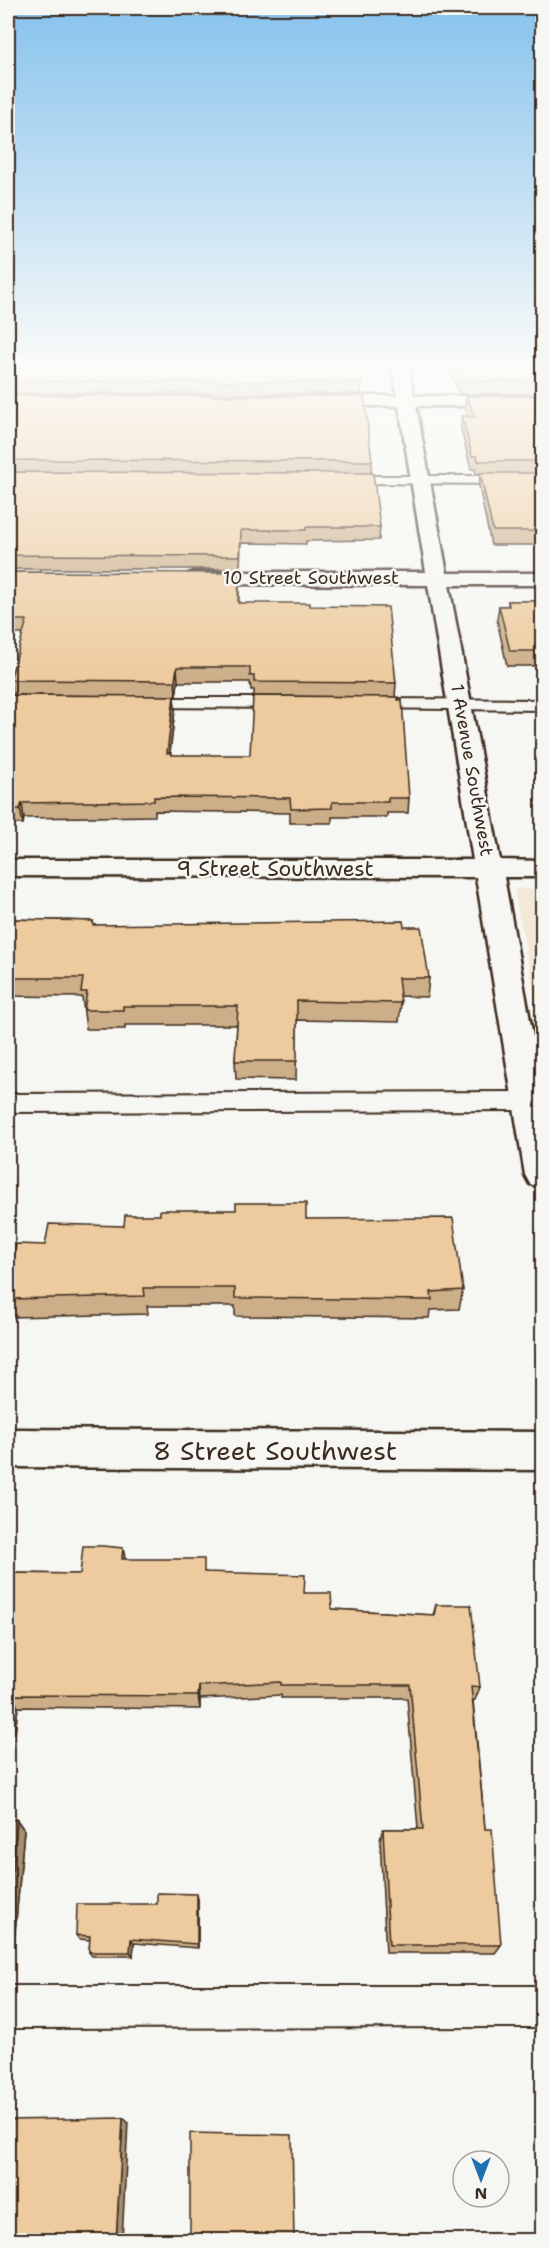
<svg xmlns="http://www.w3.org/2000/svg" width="550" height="2248" font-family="'Shantell Sans',sans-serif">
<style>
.built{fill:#f3e9d9}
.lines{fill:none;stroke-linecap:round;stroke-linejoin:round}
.service-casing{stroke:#3b2a1e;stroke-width:4}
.minor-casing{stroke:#3b2a1e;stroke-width:5}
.service{fill:#f6f6f2;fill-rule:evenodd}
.minor{fill:#f6f6f2;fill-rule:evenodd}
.wall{fill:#ccaf88;stroke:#3b2a1e;stroke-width:1.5}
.shaded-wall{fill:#a68e6f;stroke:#3b2a1e;stroke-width:1.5}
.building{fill:#edcb9e;stroke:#3b2a1e;stroke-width:1.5}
.labels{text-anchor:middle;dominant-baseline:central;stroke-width:5;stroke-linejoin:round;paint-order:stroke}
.far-street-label{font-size:18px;fill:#3b2a1e;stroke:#f6f6f2}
.street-label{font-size:21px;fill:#3b2a1e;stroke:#f6f6f2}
.near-street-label{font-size:26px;fill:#3b2a1e;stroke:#f6f6f2}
</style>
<rect width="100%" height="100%" fill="#f6f6f2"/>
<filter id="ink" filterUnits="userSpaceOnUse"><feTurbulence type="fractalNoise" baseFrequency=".0167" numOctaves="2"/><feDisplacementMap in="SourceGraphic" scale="12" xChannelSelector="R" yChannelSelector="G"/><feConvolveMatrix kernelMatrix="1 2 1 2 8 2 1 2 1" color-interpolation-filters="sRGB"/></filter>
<g filter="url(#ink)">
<path class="built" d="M514,889h28v144z"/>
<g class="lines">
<g class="service-casing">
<path id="service" d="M341,476h201v8l-206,-1 -2,-3 2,-3z
M141,698h146l6,1 3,4 -3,4 -6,1 -152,-1 -3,-4 3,-4z
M369,699l173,1v10l-179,-2 -3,-4 3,-4z
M529,1092l9,2 4,7 -4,7 -9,2 -521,2v-18z
M8,1986h534v41l-534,1z"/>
</g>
<g class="minor-casing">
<path id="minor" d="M392,364h16l6,32h128v10h-126l31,167h95v12h-93l51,275 42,1v16h-38l38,209v102l-12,-4 -5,-9 -49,-298 -468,-1v-16h465l-45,-275 -233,-1 -7,-2 -3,-4 3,-4 7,-2h231l-27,-166h-80l-8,-5 8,-5h78z
M8,1429l534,3v38l-534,-3z"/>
</g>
<use href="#service" class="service"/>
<use href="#minor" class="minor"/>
</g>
<path class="wall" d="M8,364l354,18 -1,12 -353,-1z
M448,364h95v30h-84l-11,-28z
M8,395l364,66 -1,12 9,54 -1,13 -73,1v3l-65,-1 -1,26h-232z
M466,396h77v176l-6,-1v-26h-46l-12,-59 1,-12h-4l-1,-5h-4l-10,-40 1,-13h6l-3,-8z
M8,572l231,1v30l71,3 86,77 -1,14 -141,-1v-6h-3l-1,-8h-72l-2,14 -163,-1 -3,-15 13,-46h-15z
M539,573h4v93h-36l-10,-46 2,-14h9v-5h29v-14z
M8,695l166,1 1,14 -5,43 1,2 238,43 -1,15h-21v4h-55v6h-42v-10l-135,-2v5l-131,2 -1,6h-15z
M8,919l85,2 1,4 310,2 25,51 -2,19 -27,-1 1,7 -2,19 -102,-2 -1,60 -60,-1 -1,-18 2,-36h-112v4h-39l-4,-32 -74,-1z
M306,1219l157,71 -4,19 -29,1 -1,8 -194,-2v-10h-88l1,8 -139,3 -1,-6v-29l37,-37 79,-19z
M126,1559l79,13 99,21 28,16 101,6 3,-10 44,82 -5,13h-2l12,129 16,116 -6,8h-109l-6,-113 3,-11h35l-11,-131h-126v-3l-81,4v10l-182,-2 -5,45h-5v-179l72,1z
M8,1819l9,1 7,10 -10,114 -6,-1z
M198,1899v49l-64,-5 -1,13h-41l-3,-4 1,-12 -11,-1 -3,-4 81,-31z"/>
<path class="shaded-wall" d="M177,667l1,15 -2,14 -1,-15z
M174,696l1,14 -7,58 -1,-15z
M22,803l2,15 -1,6 -3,-15z
M123,1548l3,15 -4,-4z
M199,1686l1,13v10l-2,-13z
M12,1695l6,12 -5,45 -5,-10v-11z
M17,1820l7,10 -10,114 -6,-7v-13z
M197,1894l1,5v49l-1,-4z
M131,1939l3,4 -1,13 -3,-4z
M123,2118l5,4 -6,119h-6z"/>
<path class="building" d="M8,364h353l1,18 -354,-1z
M453,364h90v17h-83z
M8,395l356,1 8,65 -364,-1z
M466,396h77v65h-65l-1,-5h-5l-10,-40 13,1z
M8,472l365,1 7,54h-74v3h-65l-1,26 -232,-1z
M480,473h63v85l-4,-1v-26h-46z
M8,572l231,1 -1,30h72v3l78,1 8,76 -142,-1v-6h-4v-9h-73l-2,14 -165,-1 17,-60h-19z
M539,573h4v78h-33l-11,-45h10l-1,-5h31z
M8,695l166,1 -7,57h4v2h79l3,-59 145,1v3h4l7,98h-21v4h-56v6l-41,1 -1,-11 -136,-1v4l-132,2 -2,6h-12z
M8,919l85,2v4l310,-4 1,6h17l8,51h-31l3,25 -104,-2v60h-62l3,-55h-115v4h-39l3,-18h-6l2,-14h-75z
M236,1203h70v16l147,-1 10,72 -32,2 1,8 -197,-2v-10h-91l1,8 -137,3v-17l8,-38 29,1 4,-21 75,2 1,-11h35v-5h76z
M83,1546h20l20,2 -1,11h82v13l101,3 -1,18h27l1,16 102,6 2,-10h35l9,82 -9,-1 14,143h7l9,116h-112l-6,-116h40l-13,-144h-129v-3l-82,4 -1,10 -186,-1 -4,36v-158l72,1z
M8,1819l9,1 -9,104z
M157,1893l40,1v50l-66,-5 -1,13h-41l1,-16 -14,-1 1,-31h80z
M123,2118l-7,123h-108v-121z
M190,2133l102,2 2,106h-104z"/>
</g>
<linearGradient id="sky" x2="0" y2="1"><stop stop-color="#86c2ed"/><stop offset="0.54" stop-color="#fbfbf9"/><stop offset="1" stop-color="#fbfbf9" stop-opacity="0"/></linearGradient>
<rect width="550" height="679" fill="url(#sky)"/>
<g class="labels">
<g class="far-street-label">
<text x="311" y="578">10 Street Southwest</text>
<text transform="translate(472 770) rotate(80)">1 Avenue Southwest</text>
</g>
<g class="street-label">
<text x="275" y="869">9 Street Southwest</text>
</g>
<g class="near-street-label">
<text x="275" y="1450">8 Street Southwest</text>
</g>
</g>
<rect width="550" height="2248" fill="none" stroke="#f6f6f2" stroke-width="30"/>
<rect x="15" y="15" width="520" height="2218" fill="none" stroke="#3b2a1e" stroke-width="2" filter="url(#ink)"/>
<g transform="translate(481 2179) rotate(180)"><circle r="28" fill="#f6f6f2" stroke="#aba49d" stroke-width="1.5"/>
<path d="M0-4.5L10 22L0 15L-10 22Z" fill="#1f6fb2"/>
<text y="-9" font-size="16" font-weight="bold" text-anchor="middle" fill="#3b2a1e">N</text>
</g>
</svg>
